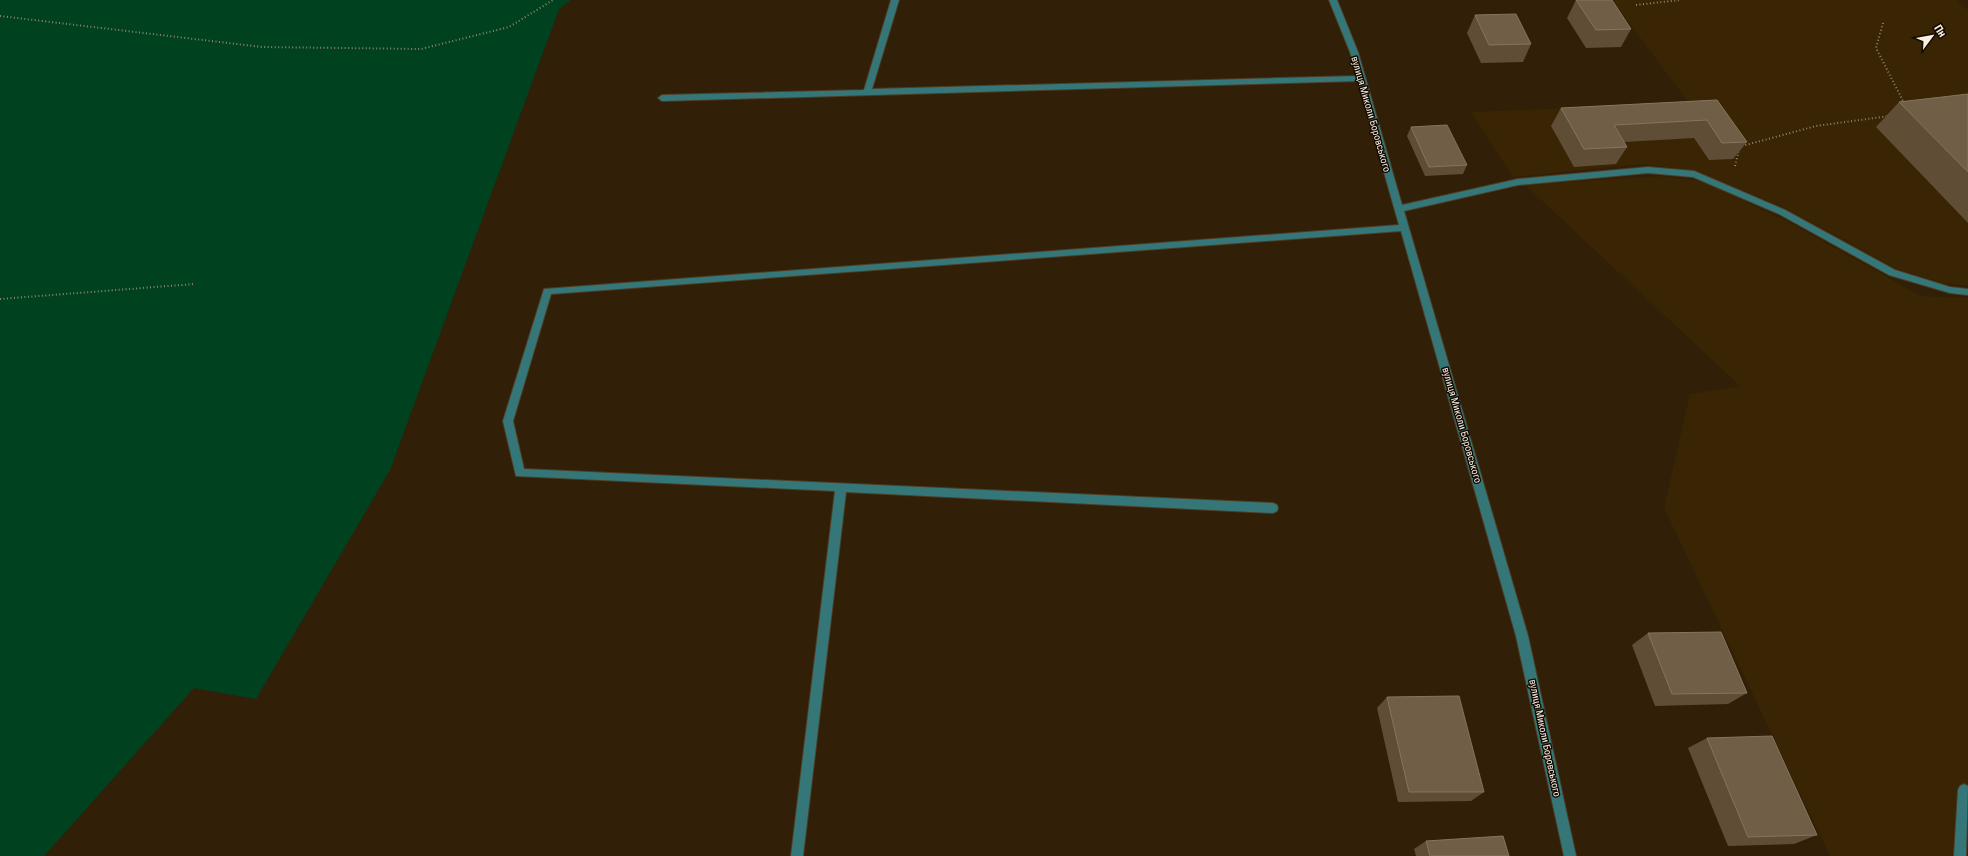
<svg xmlns="http://www.w3.org/2000/svg" width="1968" height="856" font-family="'Roboto Condensed',sans-serif">
<style>
.built{fill:#392403}
.green{fill:#00411f}
.lines{fill:none;stroke-linecap:round;stroke-linejoin:round}
.minor-casing{stroke:#4d3d25;stroke-width:2}
.path{stroke:#928470;stroke-width:2;stroke-dasharray:1 2.5;stroke-linecap:butt}
.minor{fill:#357778;fill-rule:evenodd}
.wall{fill:#604d35}
.building{fill:#705e47;stroke:#86755f}
.labels{text-anchor:middle;dominant-baseline:central;stroke-width:3;stroke-linejoin:round;paint-order:stroke}
.street-label{font-size:10px;fill:#f9eedf;stroke:#130b03}
</style>
<rect width="100%" height="100%" fill="#312007"/>
<path class="built" d="M1612,0h345l11,10v276l-25,-3 -46,-14 -110,-60 -92,-38 -53,-7 -129,13 -42,-65 218,-9z
M1664,176l39,6 84,39 134,75 47,2v558h-138l-166,-348 26,-114 50,-8 -216,-202z"/>
<path class="green" d="M0,0h571l-12,9 -169,461 -134,229 -62,-11 -150,168h-44z"/>
<g class="lines">
<g class="minor-casing">
<path id="minor" d="M891,0h8l-27,89 485,-13 -7,-24 -21,-52h8l21,52 44,153 116,-26 130,-12 46,4 91,39 110,60 55,17 18,2v6l-18,-2 -61,-18 -110,-61 -86,-37 -45,-4 -130,12 -114,26 124,425 48,220h-12l-48,-220 -115,-405 -850,63 -38,127 11,48 749,34 4,2 1,3 -1,3 -4,2 -427,-21 -43,364h-12l44,-365 -319,-15 -13,-55 41,-132 855,-64 -41,-144 -696,20 -4,-3 4,-3 202,-5z
M1964,784l4,2 -2,70h-12l4,-66 2,-4z"/>
</g>
<path class="path" d="M1636,5l44,-5
M0,16l262,31 159,2 88,-22 44,-27
M1883,23l-7,25 28,55
M1742,146l74,-20 73,-10
M1735,166l4,-16
M0,299l194,-15"/>
<use href="#minor" class="minor"/>
</g>
<path class="wall" d="M1576,0l55,29 -10,18 -35,1 -19,-30z
M1475,15l56,29 -8,18 -42,1 -14,-30z
M1968,94v129l-92,-96 23,-25z
M1717,100l30,42 -14,17 -24,1 -15,-22 -70,4 3,5 -11,17 -42,3 -23,-41 10,-18z
M1411,127l56,38 -4,9 -38,2 -18,-40z
M1648,633l99,60 -19,11 -73,2 -23,-61z
M1387,697l97,95 -13,9 -73,1 -21,-94z
M1707,738l110,97 -23,9 -66,2 -40,-98z
M1426,841l83,15h-93l-2,-7z"/>
<path class="building" d="M1576,0h36l19,29 -35,1z
M1516,14l15,30 -42,1 -14,-30z
M1968,94v78l-69,-70z
M1717,100l30,42 -25,1 -15,-23 -93,5 13,22 -43,2 -23,-41z
M1447,125l20,40 -38,2 -18,-40z
M1721,632l26,61 -75,1 -24,-61z
M1459,696l25,96h-75l-22,-95z
M1772,736l45,99 -69,2 -41,-99z
M1503,836l6,20h-79l-4,-15z"/>
<g class="labels">
<g class="street-label">
<text transform="translate(1371 114) rotate(74)">вулиця Миколи Боровського</text>
<text transform="translate(1462 425) rotate(74)">вулиця Миколи Боровського</text>
<text transform="translate(1545 738) rotate(78)">вулиця Миколи Боровського</text>
</g>
</g>
<g transform="translate(1932 36) rotate(58)" stroke="#130b03" stroke-width="3" paint-order="stroke">
<path d="M0-3L7 15L0 10L-7 15Z" fill="#f9eedf"/>
<text y="-6" font-size="11" font-weight="bold" text-anchor="middle" fill="#f9eedf">Пн</text>
</g>
</svg>
